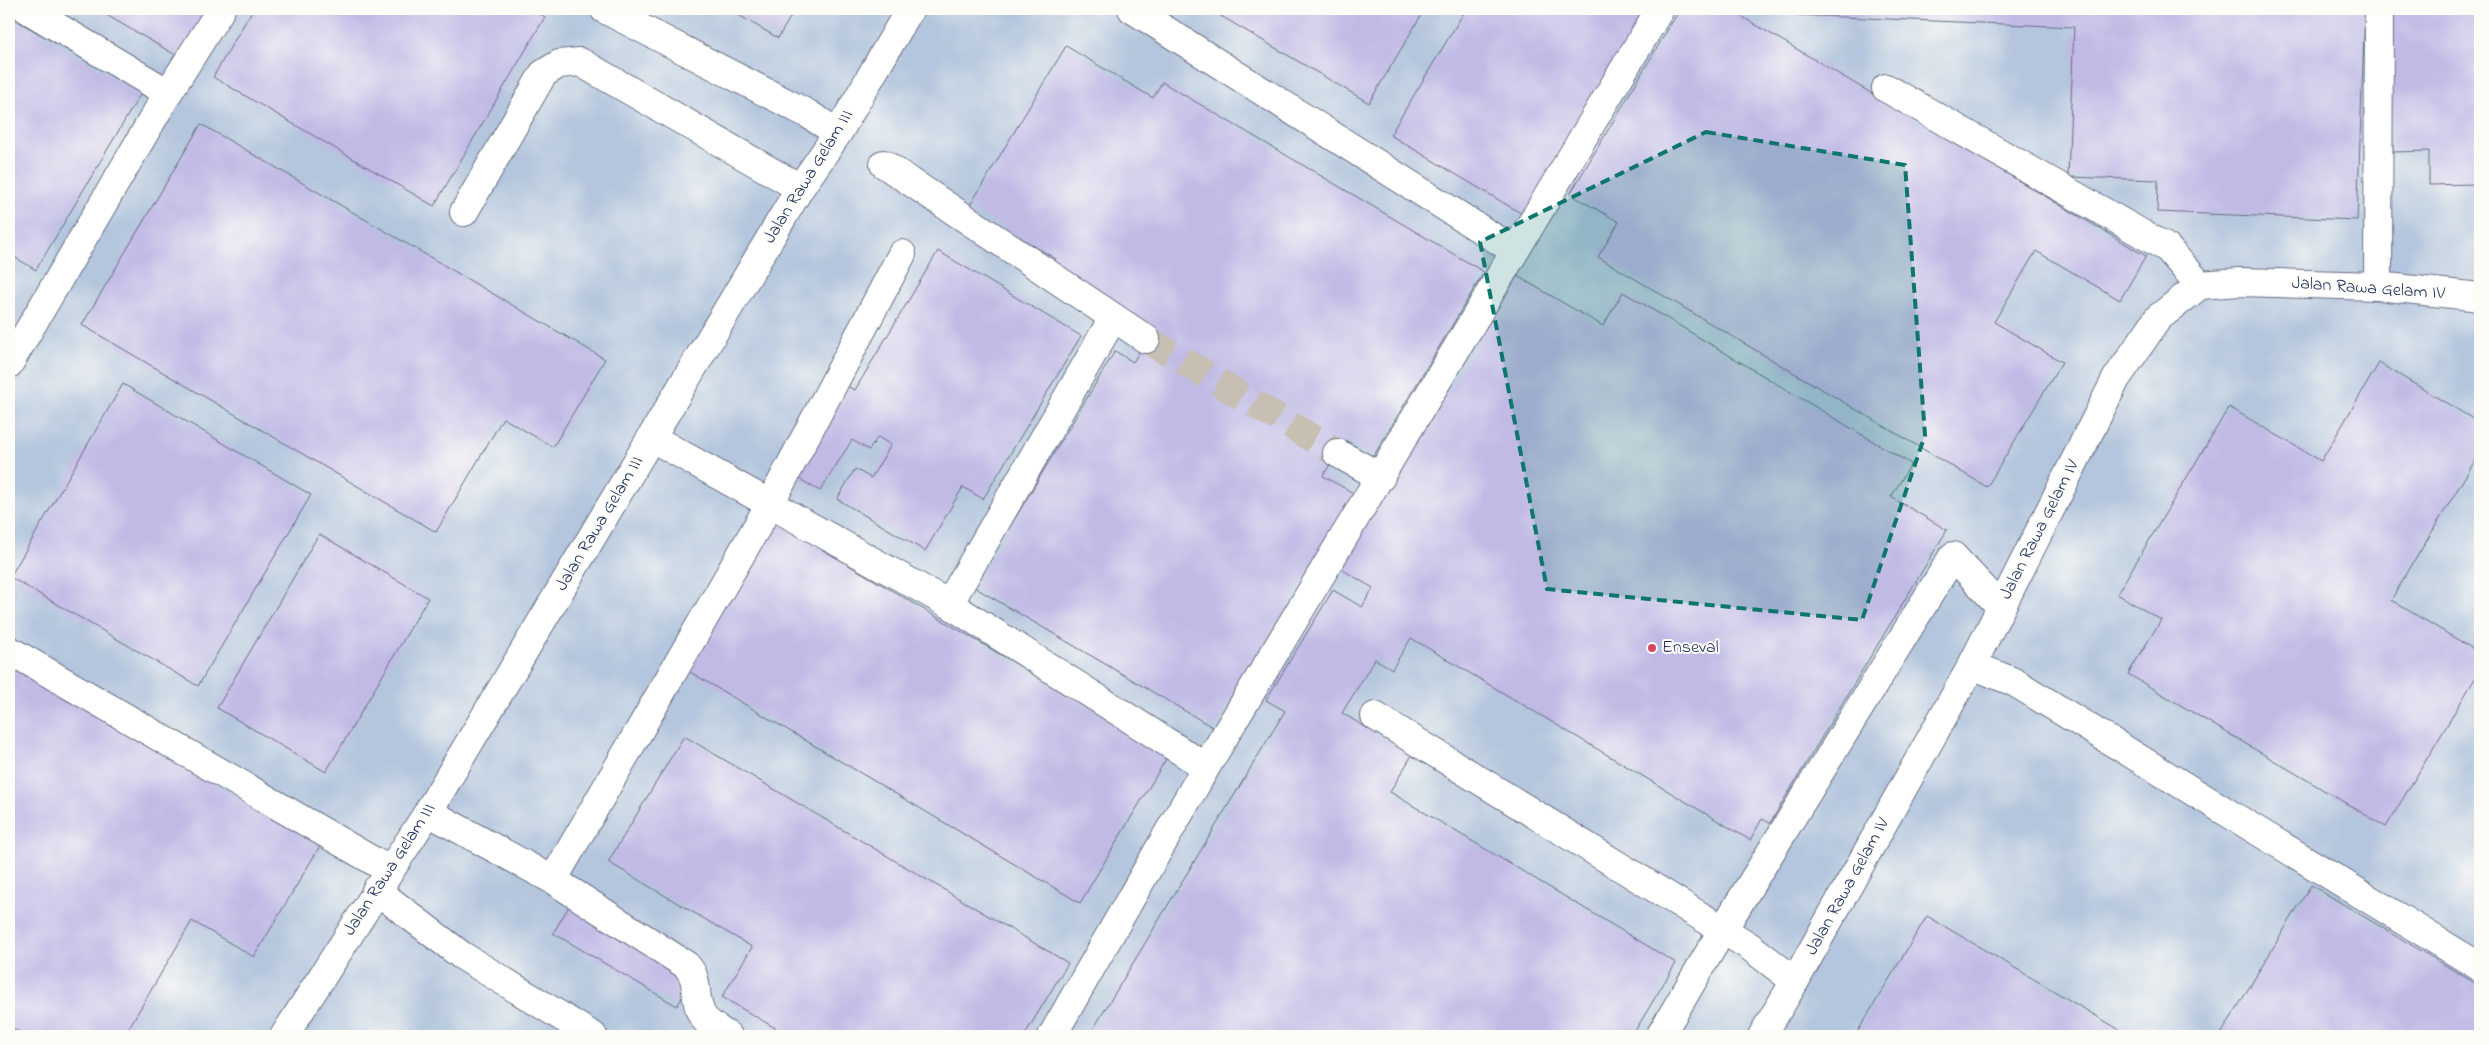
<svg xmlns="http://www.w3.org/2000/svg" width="2489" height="1045" font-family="'Indie Flower',sans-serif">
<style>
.industrial{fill:#b4c6dd}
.building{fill:#c0bae5}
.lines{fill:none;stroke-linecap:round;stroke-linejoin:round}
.minor-tunnel{stroke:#c6bfb2;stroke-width:28;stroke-dasharray:28 14;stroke-linecap:butt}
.minor-casing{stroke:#666e83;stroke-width:30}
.minor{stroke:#fff;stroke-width:28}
.marked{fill:#0f766e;fill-opacity:0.2;stroke:#0f766e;stroke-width:4;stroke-dasharray:10 6;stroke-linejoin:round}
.poi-dot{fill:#d1495b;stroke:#fdfcf7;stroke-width:2}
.labels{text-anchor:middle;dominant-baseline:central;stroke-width:4;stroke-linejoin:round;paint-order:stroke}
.street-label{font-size:18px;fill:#1b2f5e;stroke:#fdfcf7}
.poi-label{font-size:18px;fill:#1b2f5e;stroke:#fdfcf7;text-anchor:start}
</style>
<rect width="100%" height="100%" fill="#fdfcf7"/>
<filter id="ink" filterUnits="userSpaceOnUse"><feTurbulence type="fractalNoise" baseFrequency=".02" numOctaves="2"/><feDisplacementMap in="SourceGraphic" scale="10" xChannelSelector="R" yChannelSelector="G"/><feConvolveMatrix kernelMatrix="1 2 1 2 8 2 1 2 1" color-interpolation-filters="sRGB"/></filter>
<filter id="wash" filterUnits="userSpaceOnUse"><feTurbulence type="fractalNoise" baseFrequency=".0096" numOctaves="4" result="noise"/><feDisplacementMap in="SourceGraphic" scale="20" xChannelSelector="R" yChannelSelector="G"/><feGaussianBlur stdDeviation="1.12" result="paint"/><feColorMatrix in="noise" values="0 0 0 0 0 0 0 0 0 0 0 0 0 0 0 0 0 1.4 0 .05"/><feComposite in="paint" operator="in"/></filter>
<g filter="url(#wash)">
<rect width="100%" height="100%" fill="#f1e3c7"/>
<path class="industrial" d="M9,9h2471v1027h-2471z"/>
<g id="blocks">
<path class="building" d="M96,9h112l-29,48z
M253,9h279l13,8 -111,189 -221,-129z
M728,9h67l-17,29z
M1209,9h216l-56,94z
M1466,9h180l-117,209 -139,-83z
M1680,9h49l417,247 -26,44 -84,-49 -42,71 68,40 -75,125 -389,-230 21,-35 -49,-28z
M1796,9h569l-8,211 -200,-8 1,-32 -90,-3 6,-150 -279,-12z
M2388,9h92v211h-5l-1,-36 -45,1v-34l-36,1z
M9,16l132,77 -105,177 -27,-16z
M1066,46l87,52 9,-16 322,190 -111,185 -28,-17 -22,36 32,18 -141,234 -240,-141 141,-236 18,11 21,-35 -102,-60 4,-8 -87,-52z
M201,124l404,235 -52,88 -50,-29 -67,114 -354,-207z
M938,251l143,85 -98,163 -20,-12 -38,64 -88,-52 18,-30 16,9 20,-33 -13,-8 -9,13 -17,-10 -32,51 -26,-15 53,-90 8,4z
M1517,276l86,50 20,-34 288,172 -20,33 56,33 -177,293 -8,-4 -12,21 -339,-202 -19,31 -17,-10 -33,54 70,42 -22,37 286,171 -44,73h-543l196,-325 -19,-11 67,-110 29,17 11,-19 -32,-19z
M2379,363l101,60v29l-89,148 89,53v17l-94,157 -258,-153 33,-54 -44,-26 112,-187 92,54z
M123,384l188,111 -113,191 -188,-109z
M774,521l395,233 -89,149 -395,-234z
M319,534l109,64 -102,174 -109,-64z
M9,664l311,182 -66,111 -62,-36 -68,115h-98l-17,-10z
M684,736l384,227 -44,73h-235l-67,-39 30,-50 -144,-85z
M2311,885l169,101v50h-260z
M570,905l124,72 -17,29 -124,-73z
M1927,916l203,120h-275z"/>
</g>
</g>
<g filter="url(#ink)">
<use href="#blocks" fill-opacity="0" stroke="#666e83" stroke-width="1"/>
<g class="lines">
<path class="minor-tunnel" d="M1146,339l191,114"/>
<g class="minor-casing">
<path id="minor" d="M27,9l141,84
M604,9l204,105 30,19
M1132,9l383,242
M1886,88l281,160 33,37
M884,164l262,175
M464,212l79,-138 16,-10 21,-2 220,126
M2378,286l1,-277
M9,364l159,-271 53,-84
M652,438l297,166 257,163
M1337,453l44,24
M949,604l164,-286
M9,650l380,220
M1972,665l42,17 466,285
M1375,716l374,230 46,35
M428,812l125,68 133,85c14,14 7,31 15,48 4,10 18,17 27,23
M553,880l217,-376 132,-250
M376,890l85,65 132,81
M284,1036l144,-224 372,-624 38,-55 72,-124
M1052,1036l154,-269 454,-758
M1660,1036l62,-105 231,-375 48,51
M1762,1036l33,-55 177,-316 144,-286 42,-61 42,-33 39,-3 139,4 102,11"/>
</g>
<use href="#minor" class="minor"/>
</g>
</g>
<path class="marked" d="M1706,132l199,33 20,270 -63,185 -315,-31 -67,-347z"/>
<circle class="poi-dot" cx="1652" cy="648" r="5"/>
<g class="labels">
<g class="street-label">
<text transform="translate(809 177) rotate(-58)">Jalan Rawa Gelam III</text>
<text transform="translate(2368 289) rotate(4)">Jalan Rawa Gelam IV</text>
<text transform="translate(600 524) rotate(-59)">Jalan Rawa Gelam III</text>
<text transform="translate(2040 530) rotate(-63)">Jalan Rawa Gelam IV</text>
<text transform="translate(390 870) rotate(-57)">Jalan Rawa Gelam III</text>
<text transform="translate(1848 887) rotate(-61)">Jalan Rawa Gelam IV</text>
</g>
<g class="poi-label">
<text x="1662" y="648">Enseval</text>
</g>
</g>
<rect width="2489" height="1045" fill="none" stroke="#fdfcf7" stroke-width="30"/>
</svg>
